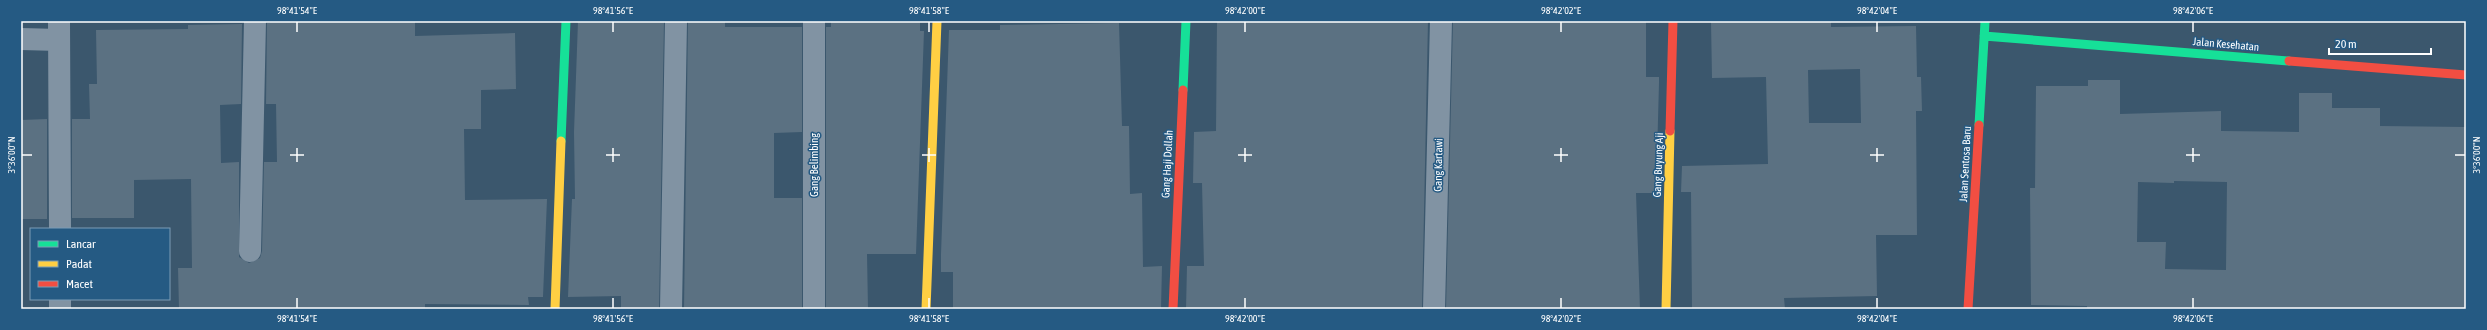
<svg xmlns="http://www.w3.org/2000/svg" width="2487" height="330" font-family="'Asap Condensed',sans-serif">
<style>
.building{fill:#5b7182;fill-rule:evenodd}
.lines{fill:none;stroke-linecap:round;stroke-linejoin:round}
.street{stroke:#8193a3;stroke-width:22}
.fast{stroke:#16e098;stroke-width:9}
.slow{stroke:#ffcf43;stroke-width:9}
.jam{stroke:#f24e42;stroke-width:9}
.ticks{fill:none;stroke:#fff;stroke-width:1.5}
.labels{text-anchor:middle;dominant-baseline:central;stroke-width:3;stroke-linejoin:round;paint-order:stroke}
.street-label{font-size:11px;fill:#fff;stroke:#255a83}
.neatline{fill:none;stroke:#fff;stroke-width:1.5}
.ticks-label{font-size:10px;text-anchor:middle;fill:#fff}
</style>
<rect width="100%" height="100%" fill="#3b576d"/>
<path class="building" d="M270,21h145v15l100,-3 1,56 -35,1v39h-17l1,71 82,-1 -4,98h-15l1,8 -104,-1v5h-246l-1,-41h14l-1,-89 -57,1v38h-62v-99h18l-1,-35h8l-1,-54 92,-1v-4l54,-1 -1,80 -21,1 1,58 18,-1v95l10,6 11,-5 2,-7 2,-89h13l-1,-58h-10l1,-81h3z
M578,21h86l-5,288h-38v-13l-53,1 4,-98h3l-1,-67z
M688,21h37v6h77v105l-28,1v65h28v111h-118z
M831,21h89v10h4l-8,223h-49l1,55h-42v-282h5z
M1217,21h211l-6,288h-236l1,-43h17l-2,-83h-9l1,-51 22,-1z
M1453,21h193v56h13v6l-3,110h-20l4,116h-194z
M1711,21h120v6l85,-1 1,51h4l1,34h-6l1,124h-41l1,61 -93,2 1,11h-93l-1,-117h-10l1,-26 86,-2 -2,-87 -54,1zM1860,69l1,54h-52l-1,-53z
M1119,23l3,103h7l1,68 12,-1 1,74 19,-1 -1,43h-208v-37h-12v-18l8,-224h51v-5z
M2088,80h32v34l101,-3v20l78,1v-39h33v15h48v18l86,1v182h-379v-3l-56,-1 -1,-117h5l1,-102h52zM2174,181l53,1 -1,88 -61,-1 1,-27h-29l1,-60 36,1z
M47,119v100h-26v-99z"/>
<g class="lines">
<path class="street" d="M59,21l1,208
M814,21v288
M21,39l38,1
M250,251l5,-230
M60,299v10
M671,309l5,-288
M1434,309l7,-288"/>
<path class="fast" d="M1984,36l305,25
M1183,90l3,-69
M1979,125l6,-103
M561,141l5,-120"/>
<path class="slow" d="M555,309l6,-168
M926,309l11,-288
M1666,309l4,-178"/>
<path class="jam" d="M2289,61l177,14
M1670,131l3,-110
M1173,309l10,-219
M1968,309l11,-184"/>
</g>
<path class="ticks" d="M297,22v10M613,22v10M929,22v10M1245,22v10M1561,22v10M1877,22v10M2193,22v10M297,148v14M613,148v14M929,148v14M1245,148v14M1561,148v14M1877,148v14M2193,148v14M22,155h10M290,155h14M606,155h14M922,155h14M1238,155h14M1554,155h14M1870,155h14M2186,155h14M2455,155h10M297,298v10M613,298v10M929,298v10M1245,298v10M1561,298v10M1877,298v10M2193,298v10"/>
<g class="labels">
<g class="street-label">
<text transform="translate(2226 44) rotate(5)">Jalan Kesehatan</text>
<text transform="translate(1167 164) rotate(-87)">Gang Haji Dollah</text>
<text transform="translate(1965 164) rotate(-87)">Jalan Sentosa Baru</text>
<text transform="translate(814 165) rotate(-90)">Gang Belimbing</text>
<text transform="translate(1438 165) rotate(-89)">Gang Kartawi</text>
<text transform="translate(1658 165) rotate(-88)">Gang Buyung Aji</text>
</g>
</g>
<rect width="2487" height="330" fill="none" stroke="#255a83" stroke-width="44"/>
<rect x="30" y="228" width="140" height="72" fill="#255a83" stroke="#7c9cb5"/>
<rect x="38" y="241" width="20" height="6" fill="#16e098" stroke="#7c9cb5"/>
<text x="66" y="248" font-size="12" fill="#ffffff">Lancar</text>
<rect x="38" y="261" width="20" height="6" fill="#ffcf43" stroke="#7c9cb5"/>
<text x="66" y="268" font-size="12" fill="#ffffff">Padat</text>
<rect x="38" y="281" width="20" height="6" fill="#f24e42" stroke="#7c9cb5"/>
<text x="66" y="288" font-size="12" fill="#ffffff">Macet</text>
<path d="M2329 48v6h102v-6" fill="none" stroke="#ffffff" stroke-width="2"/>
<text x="2335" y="48" font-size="12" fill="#ffffff" stroke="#255a83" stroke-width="3" paint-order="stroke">20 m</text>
<rect x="22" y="22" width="2443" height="286" class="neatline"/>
<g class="ticks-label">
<text x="297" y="14">98°41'54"E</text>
<text x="613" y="14">98°41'56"E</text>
<text x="929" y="14">98°41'58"E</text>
<text x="1245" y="14">98°42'00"E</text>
<text x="1561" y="14">98°42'02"E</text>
<text x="1877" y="14">98°42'04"E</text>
<text x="2193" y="14">98°42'06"E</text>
<text transform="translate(11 155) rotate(-90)" y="4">3°36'00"N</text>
<text transform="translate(2476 155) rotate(-90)" y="4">3°36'00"N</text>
<text x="297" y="322">98°41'54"E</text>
<text x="613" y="322">98°41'56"E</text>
<text x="929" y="322">98°41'58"E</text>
<text x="1245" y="322">98°42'00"E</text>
<text x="1561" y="322">98°42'02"E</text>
<text x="1877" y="322">98°42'04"E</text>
<text x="2193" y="322">98°42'06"E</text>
</g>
</svg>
